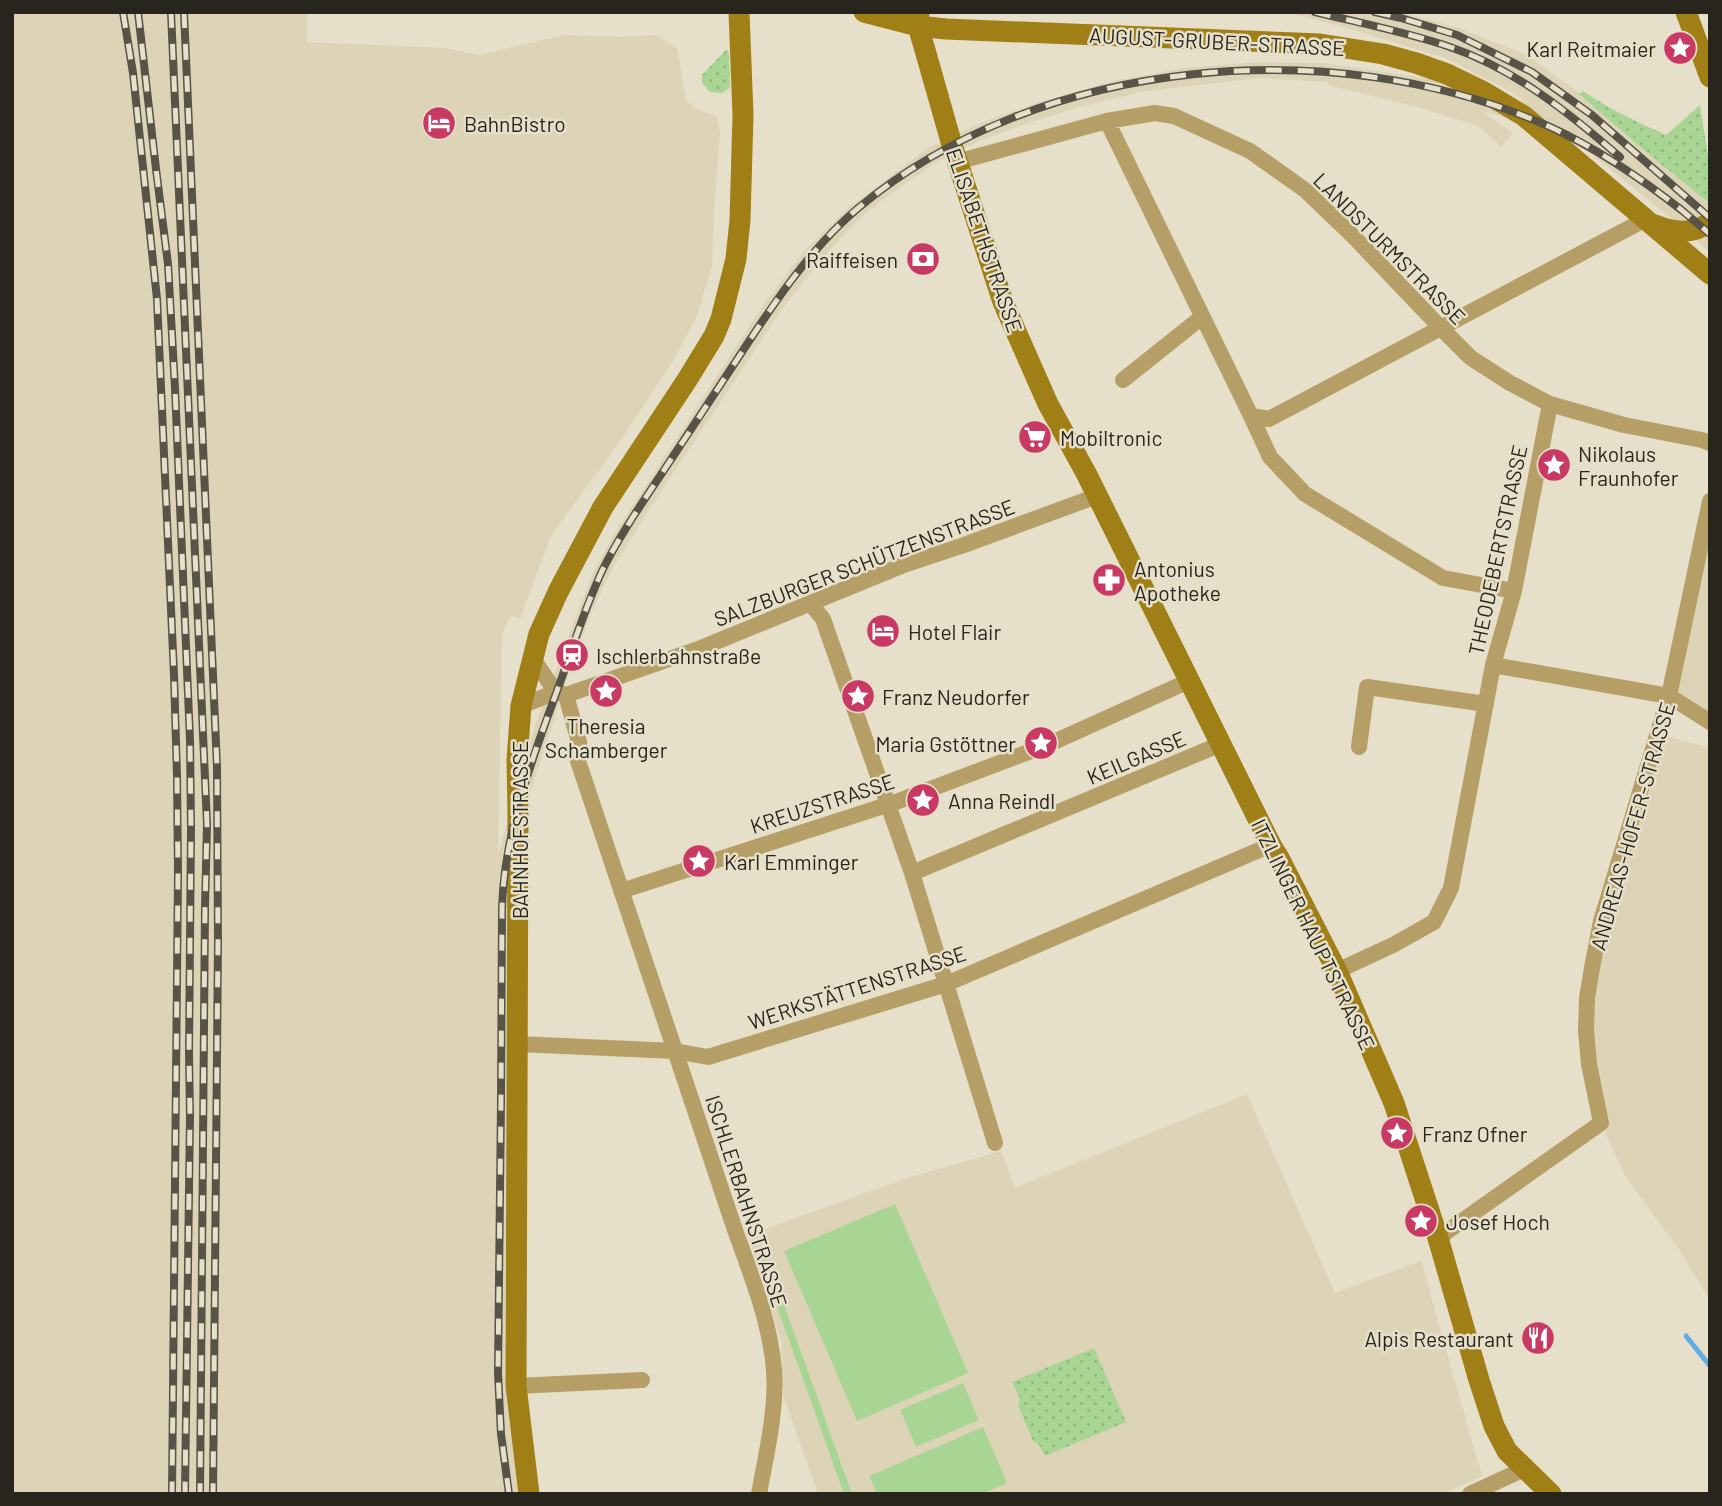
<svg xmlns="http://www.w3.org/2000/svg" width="1722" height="1506" font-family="Barlow,sans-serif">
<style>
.built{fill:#ddd4b7}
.grass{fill:url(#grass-dots)}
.garden{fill:#a8d593}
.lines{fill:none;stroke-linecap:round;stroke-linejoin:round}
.stream{stroke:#60ace6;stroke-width:5}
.street{stroke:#b59f67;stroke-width:16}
.secondary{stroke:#9f7f16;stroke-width:21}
.rail-casing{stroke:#575347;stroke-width:8}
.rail{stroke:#e6dfc9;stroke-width:5;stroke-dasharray:16;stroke-linecap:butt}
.labels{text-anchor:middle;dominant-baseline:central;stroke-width:5;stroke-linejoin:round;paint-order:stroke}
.street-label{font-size:21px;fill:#28251c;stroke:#e6dfc9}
.poi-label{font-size:21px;fill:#28251c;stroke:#e6dfc9;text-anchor:start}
</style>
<defs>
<pattern id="grass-dots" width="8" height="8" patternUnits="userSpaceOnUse" patternTransform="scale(1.75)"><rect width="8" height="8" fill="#a8d593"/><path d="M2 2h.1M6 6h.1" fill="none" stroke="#91b77e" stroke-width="1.8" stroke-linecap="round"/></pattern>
</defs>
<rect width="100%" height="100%" fill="#e6dfc9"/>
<path class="built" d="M12,12h295v30l138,6 34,7 85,-20 59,2 33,-2 21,13 9,52 10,9 21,7 3,17 -6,80 -2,52 -15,51 -24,45 -52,79 -70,96 -31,83 -9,-4 -9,19 -4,221 37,-130 57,-150 21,-39 151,-232 39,-52 44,-43 81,-61 50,-24 59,-21 76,-22 72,-13 72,-6 66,1 108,16 95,24 -14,-11 -67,-34 -98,-30 -61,-16h114l59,16 68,27 48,35 75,65 60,49v49l-34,-31 -95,-76 -60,-24 -39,-11 31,22 -12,14 -22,-21 -65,-20 -83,-20 -4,-4 -69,-4 -117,14 -61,15 -61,19 -40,15 -42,21 -48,33 -31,25 -35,37 -39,49 -139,210 -33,53 -22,47 -21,57 -45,139 -15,73 -4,466 1,44 13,99h-507z
M1710,501v216l-41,-21z
M1658,734l52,14v552l-32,-52 -53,-72 -24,-53 -14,-125z
M1247,1094l88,199 86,-32 61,215 -38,18h-626l-35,-99 -2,-53 -33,-107 160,-57 93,-27 14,37z"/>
<path class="grass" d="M727,49l2,5 1,33 -8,6 -12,-1 -8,-9v-8z
M1583,91c26,18 54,31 83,44l34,-30 10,64 -1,34 -59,-48 -71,-61z
M1094,1348l32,74 -81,34 -6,-11 -6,-4 -15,-36 2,-6 -8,-17z"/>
<path class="garden" d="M895,1204l73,169 -111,48 -73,-170z
M763,1246l89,248h-8l-88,-246z
M963,1383l16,37 -63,27 -16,-37z
M983,1427l24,56 -25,11h-105l-8,-18z"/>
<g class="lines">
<path class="stream" d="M1686,1336l24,30"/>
<path class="street" d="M1107,121l144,295 19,41 35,37 138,84 71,13
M957,162l150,-41 48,-8 19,3 76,35 55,39 49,47 87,91 30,30 39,25 40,21 74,21 78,15 8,3
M1123,380l79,-63
M1251,416l18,3 377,-200
M810,603l13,16 89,254 83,270
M533,659l23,33 10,3 13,47 -1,19 157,469c16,45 35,91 39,140 3,40 -8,85 -15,124
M1493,665l176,31 41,26
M566,695l135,-47 200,-82 63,-21 133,-49
M521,706l35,-14
M1359,747l8,-60 119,17
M912,873l309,-129
M621,891l275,-89 151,-57 142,-64
M1337,971l56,-26 41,-23 17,-34 42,-223 21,-74 36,-187
M518,1044l157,7 33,6 238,-73 325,-139
M1438,1238l163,-115 -12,-59 -3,-33 1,-33 5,-30 9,-47 68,-225 41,-195
M516,1386l126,-6
M1470,1494l54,-25"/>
<path class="secondary" d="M864,12l54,14 28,3 374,15 63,10 33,9 31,11 37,18 40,24 186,158
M919,12l-1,14 9,31 25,88 51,157 45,102 38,69 185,372 8,13 58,113 57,132 44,135 41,142 15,46 13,25 44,43
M1686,12l24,65
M1655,225c19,8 38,10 55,-3
M529,1494l-13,-108 2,-577 -1,-49 4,-54 18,-72 19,-42 45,-85 84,-127 27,-44 7,-17 15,-60 4,-39 3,-105 -4,-103"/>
<g class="rail-casing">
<path id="rail" d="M123,12l10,61 24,226 17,376 3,101 1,97 -6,621
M138,12l18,157 12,95 7,124 15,352 1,89 -2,225 1,61 -5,379
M171,12l36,812 -2,84 -5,586
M184,12l33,755 1,175 -5,552
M1315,12c45,11 91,20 135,35 65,22 119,66 170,110
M1375,12l26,6 56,17 75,37 60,43 118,103
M1678,207l32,27
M509,1494l-8,-60 -3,-61 3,-272 1,-192c2,-79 32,-155 59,-229 13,-37 25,-75 42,-111 19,-38 44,-73 67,-108 24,-36 47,-71 70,-106 34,-52 69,-105 117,-146 182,-153 477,-178 691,-83 49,22 94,53 136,86"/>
</g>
<use href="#rail" class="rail"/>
</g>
<defs>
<g id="sight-disc" transform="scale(1.75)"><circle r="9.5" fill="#c83a63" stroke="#e6dfc9"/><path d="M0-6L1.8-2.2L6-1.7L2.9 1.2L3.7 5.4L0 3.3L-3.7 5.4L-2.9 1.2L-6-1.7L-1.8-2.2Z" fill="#fff"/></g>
<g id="hotel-disc" transform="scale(1.75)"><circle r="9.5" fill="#c83a63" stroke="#e6dfc9"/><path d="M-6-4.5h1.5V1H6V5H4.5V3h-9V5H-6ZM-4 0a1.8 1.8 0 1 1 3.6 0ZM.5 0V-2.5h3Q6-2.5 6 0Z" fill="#fff"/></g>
<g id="bank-disc" transform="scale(1.75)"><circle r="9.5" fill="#c83a63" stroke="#e6dfc9"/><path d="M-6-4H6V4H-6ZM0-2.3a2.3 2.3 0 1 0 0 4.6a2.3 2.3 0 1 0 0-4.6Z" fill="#fff"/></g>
<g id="supermarket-disc" transform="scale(1.75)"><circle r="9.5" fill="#c83a63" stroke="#e6dfc9"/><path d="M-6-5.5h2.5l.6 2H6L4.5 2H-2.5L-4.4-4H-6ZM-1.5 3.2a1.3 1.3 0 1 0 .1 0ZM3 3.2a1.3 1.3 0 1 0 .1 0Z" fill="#fff"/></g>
<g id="pharmacy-disc" transform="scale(1.75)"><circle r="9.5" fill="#c83a63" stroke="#e6dfc9"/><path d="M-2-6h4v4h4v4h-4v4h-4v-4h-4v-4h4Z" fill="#fff"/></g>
<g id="station-disc" transform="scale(1.75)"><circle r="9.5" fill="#c83a63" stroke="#e6dfc9"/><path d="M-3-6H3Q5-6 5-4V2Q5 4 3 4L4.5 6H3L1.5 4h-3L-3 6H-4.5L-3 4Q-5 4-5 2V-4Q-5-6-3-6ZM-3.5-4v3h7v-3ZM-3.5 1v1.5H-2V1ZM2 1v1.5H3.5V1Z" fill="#fff"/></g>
<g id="restaurant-disc" transform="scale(1.75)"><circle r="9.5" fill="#c83a63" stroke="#e6dfc9"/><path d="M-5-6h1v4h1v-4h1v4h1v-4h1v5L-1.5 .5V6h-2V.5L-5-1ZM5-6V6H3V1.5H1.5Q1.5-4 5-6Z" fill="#fff"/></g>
</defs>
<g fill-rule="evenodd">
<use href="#sight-disc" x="1680" y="48"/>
<use href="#hotel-disc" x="439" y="123"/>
<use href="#bank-disc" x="923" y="259"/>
<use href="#supermarket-disc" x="1035" y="437"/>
<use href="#sight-disc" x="1554" y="465"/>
<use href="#pharmacy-disc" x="1109" y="580"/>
<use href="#hotel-disc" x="883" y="631"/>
<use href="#station-disc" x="572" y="655"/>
<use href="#sight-disc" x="606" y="691"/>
<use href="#sight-disc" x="858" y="696"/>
<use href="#sight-disc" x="1041" y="743"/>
<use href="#sight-disc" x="923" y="800"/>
<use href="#sight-disc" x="699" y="861"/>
<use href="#sight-disc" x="1397" y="1133"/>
<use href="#sight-disc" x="1421" y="1221"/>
<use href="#restaurant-disc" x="1538" y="1338"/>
</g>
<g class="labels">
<g class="street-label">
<text transform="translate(1217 41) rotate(3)">AUGUST-GRUBER-STRASSE</text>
<text transform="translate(985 240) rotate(71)">ELISABETHSTRASSE</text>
<text transform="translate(1390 248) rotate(45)">LANDSTURMSTRASSE</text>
<text transform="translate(1497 550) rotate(-78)">THEODEBERTSTRASSE</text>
<text transform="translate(864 562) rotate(-21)">SALZBURGER SCHÜTZENSTRASSE</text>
<text transform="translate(1136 757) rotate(-23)">KEILGASSE</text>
<text transform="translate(822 803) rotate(-18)">KREUZSTRASSE</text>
<text transform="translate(1632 826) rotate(-74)">ANDREAS-HOFER-STRASSE</text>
<text transform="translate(519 830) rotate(-90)">BAHNHOFSTRASSE</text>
<text transform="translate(1314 934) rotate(64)">ITZLINGER HAUPTSTRASSE</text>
<text transform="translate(857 987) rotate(-18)">WERKSTÄTTENSTRASSE</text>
<text transform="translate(747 1201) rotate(72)">ISCHLERBAHNSTRASSE</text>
</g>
<g class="poi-label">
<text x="1656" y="48" text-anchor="end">Karl Reitmaier</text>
<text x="464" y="123">BahnBistro</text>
<text x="898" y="259" text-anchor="end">Raiffeisen</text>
<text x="1060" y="437">Mobiltronic</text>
<text x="1578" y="453">Nikolaus<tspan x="1578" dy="24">Fraunhofer</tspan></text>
<text x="1134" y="568">Antonius<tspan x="1134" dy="24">Apotheke</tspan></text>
<text x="908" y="631">Hotel Flair</text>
<text x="596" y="655">Ischlerbahnstraße</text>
<text x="882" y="696">Franz Neudorfer</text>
<text x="606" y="725" text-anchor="middle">Theresia<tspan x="606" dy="24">Schamberger</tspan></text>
<text x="1016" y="743" text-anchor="end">Maria Gstöttner</text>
<text x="948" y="800">Anna Reindl</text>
<text x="724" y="861">Karl Emminger</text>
<text x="1422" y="1133">Franz Ofner</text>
<text x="1446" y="1221">Josef Hoch</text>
<text x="1514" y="1338" text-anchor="end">Alpis Restaurant</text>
</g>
</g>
<rect width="1722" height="1506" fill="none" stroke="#28251c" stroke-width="28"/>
</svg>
